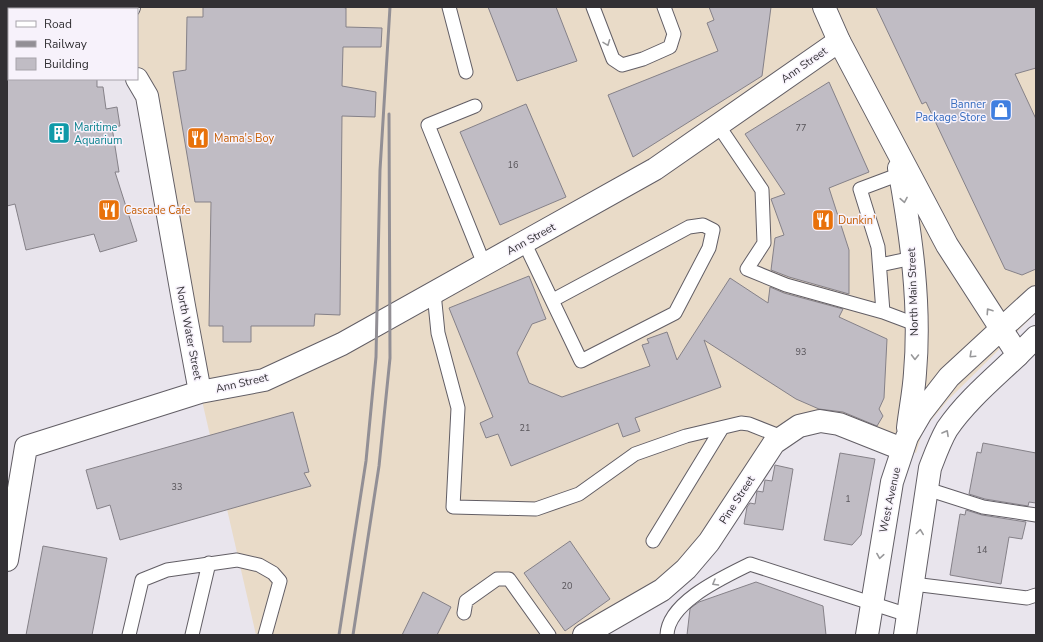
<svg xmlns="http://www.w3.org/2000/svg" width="1043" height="642" font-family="'Nunito Sans',sans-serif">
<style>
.commercial{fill:#e9dbc8}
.building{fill:#c0bcc4;stroke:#858188}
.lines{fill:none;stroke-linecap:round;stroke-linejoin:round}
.lane-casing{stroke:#625e65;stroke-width:15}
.street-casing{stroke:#625e65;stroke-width:24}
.secondary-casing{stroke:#625e65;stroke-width:24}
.primary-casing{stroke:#625e65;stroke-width:24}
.lane{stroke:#fff;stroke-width:13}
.street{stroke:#fff;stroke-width:22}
.secondary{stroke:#fff;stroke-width:22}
.primary{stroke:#fff;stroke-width:22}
.rail{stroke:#928f95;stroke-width:3}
.oneway{stroke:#98989a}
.labels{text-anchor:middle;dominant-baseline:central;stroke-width:3;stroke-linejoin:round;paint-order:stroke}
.number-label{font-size:9px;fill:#565358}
.street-label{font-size:11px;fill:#323034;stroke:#f7f2fb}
.shop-label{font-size:11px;fill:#366cbe;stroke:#f7f2fb;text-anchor:end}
.culture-label{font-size:11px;fill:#0d838f;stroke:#f7f2fb;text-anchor:start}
.food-label{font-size:11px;fill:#c56008;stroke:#f7f2fb;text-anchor:start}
</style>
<rect width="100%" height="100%" fill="#e9e5ed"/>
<path class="commercial" d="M92,7h944v306l-88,87 -25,30 -7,23 -77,-29 -40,2 -90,116 -125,93h-328l-56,-243 -63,-313v-70h-44z"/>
<path class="building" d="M203,7h139l4,1v19l36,1 -1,19h-38l-1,39 34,6 -1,25 -33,-1 -2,199 -25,-1 -1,12h-63v16h-28v-16h-14l2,-124h-16l-22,-130 13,-2 1,-53h16z
M488,7h68l21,54 -60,20z
M709,7h62l-9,69 -129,81 -25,-62 110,-44 -11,-28 7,-3z
M876,7h160v61l-21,6 21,45v150l-14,6 -17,-6 -79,-167 -4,2z
M7,79h90v8h6l3,22 11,-2 3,19 -8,1 7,45h-4l22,69 -37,11 -6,-18 -68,16 -11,-46 -8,2z
M829,82l40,90 -40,16 20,62v44l-60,-17 -18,-7 4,-32 9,-3 -13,-36 14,-5 -40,-60z
M526,104l40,93 -66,28 -40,-93z
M529,276l17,43 -14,5 -15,29 12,30 33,14 88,-31 -8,-21 7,-2 -2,-4 20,-7 10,28 53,-82 38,25 2,-16 14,6 59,16 -4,8 48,22 -3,59 -5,11 4,7 -6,10 -34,-14 -24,-3 -23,-10 -92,-59 17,47 -86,31 5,13 -17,6 -5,-14 -107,43 -13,-32 -12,4 -6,-15 13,-6 -44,-109z
M293,412l16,60 -5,1 7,13 -191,54 -10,-35 -13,4 -11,-39z
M983,443l53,10v50l-7,-1 -1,4 -43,-7 -16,-5 8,-42 4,1z
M840,453l35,6 -14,76 -9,10 -28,-5z
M775,465l18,4 -10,61 -39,-6 3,-17 3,-4 5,1 2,-13 6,1 2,-12 7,1z
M966,510l16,5 44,7 -4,17 -13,-2 -8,47 -51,-9 10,-61 5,1z
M570,541l40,58 -45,32 -41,-58z
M43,546l64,12 -15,77h-66z
M756,582l67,24 3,29h-139l3,-26 2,-2 7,-5z
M423,592l28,15 -14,28h-35z"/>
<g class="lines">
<g class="lane-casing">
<path id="lane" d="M449,7l17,65
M593,7l20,52 9,6 21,-6 27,-12 4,-13 -10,-27
M475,106l-47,19 56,139
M718,125l44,65 2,53 -17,26 39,16 97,27 -5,-65 -18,-58 40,-15
M524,242l57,119 94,-48 34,-65 4,-18 -10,-5 -14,2 -136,73
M880,265l33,-7
M434,293l4,40 20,75 -5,99 83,2 43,-15 56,-40 51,-18 55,-13 8,1 33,13
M883,312l32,12
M927,489l56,18 53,8
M653,541l69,-113
M913,584l114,14 9,-3
M464,613l2,-12 31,-22h12l40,56
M129,635l13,-55 25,-10 70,-10 22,5 14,8 7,8 -15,54
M192,635l17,-72
M667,635c1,-33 57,-58 83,-71l158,51"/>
</g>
<g class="street-casing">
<path id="street" d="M92,7l1,2
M125,9l4,-2
M137,79l10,17 37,210 16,86
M7,560l19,-113 174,-55 64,-12 78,-36 313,-175 184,-128
M584,635l78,-45 24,-21 23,-27 65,-99 25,-17 21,-5 19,3 63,25"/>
</g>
<g class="secondary-casing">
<path id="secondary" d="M1001,329l35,-32
M1018,355l18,-18"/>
</g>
<g class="primary-casing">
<path id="primary" d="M824,7l15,34 108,204 71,110c-24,23 -52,46 -71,74 -7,12 -12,26 -17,39l-25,167
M899,168c12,67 22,136 16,205 -1,18 -5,37 -7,55
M867,635l25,-153 15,-45 14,-24 28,-36 52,-48"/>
</g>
<use href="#lane" class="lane"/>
<use href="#street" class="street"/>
<use href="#secondary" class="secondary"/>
<use href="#primary" class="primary"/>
<path class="rail" d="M339,635l27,-174 10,-104 4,-187 10,-163
M353,635l26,-169 11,-108 -1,-244"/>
</g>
<defs><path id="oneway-chevron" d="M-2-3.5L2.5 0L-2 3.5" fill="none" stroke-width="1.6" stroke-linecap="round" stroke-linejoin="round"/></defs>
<g class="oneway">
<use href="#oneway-chevron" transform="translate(607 43) rotate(69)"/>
<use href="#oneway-chevron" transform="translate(904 200) rotate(80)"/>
<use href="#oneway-chevron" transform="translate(989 311) rotate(-124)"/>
<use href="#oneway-chevron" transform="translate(972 355) rotate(137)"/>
<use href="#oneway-chevron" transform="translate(915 357) rotate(91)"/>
<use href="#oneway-chevron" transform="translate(946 433) rotate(-61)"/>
<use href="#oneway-chevron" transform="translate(920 532) rotate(-82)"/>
<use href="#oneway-chevron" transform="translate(880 556) rotate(99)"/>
<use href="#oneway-chevron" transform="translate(715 583) rotate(150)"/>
</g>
<defs>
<g id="shop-square" transform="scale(1.15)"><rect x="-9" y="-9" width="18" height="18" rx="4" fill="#3f7fe0" stroke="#f7f2fb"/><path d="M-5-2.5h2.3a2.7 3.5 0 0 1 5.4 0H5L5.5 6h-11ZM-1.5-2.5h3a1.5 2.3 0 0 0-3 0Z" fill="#fff"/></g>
<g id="building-square" transform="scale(1.15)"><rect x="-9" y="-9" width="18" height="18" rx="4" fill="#0f9aa8" stroke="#f7f2fb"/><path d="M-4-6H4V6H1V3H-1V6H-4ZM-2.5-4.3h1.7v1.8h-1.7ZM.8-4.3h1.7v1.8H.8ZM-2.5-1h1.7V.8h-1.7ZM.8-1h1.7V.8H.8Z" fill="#fff"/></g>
<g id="restaurant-square" transform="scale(1.15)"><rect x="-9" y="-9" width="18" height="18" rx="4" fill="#e8710a" stroke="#f7f2fb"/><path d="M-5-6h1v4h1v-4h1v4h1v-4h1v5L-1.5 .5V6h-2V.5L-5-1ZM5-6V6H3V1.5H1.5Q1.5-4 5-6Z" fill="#fff"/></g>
</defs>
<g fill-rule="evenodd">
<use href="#shop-square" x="1001" y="110"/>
<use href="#building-square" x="59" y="133"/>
<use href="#restaurant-square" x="198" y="138"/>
<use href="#restaurant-square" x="109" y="210"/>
<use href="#restaurant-square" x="823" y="220"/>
</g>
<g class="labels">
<g class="number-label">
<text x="801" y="128">77</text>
<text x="513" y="165">16</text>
<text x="801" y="352">93</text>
<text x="525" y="428">21</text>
<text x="177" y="487">33</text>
<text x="848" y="499">1</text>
<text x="982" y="550">14</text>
<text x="567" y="586">20</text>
</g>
<g class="street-label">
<text transform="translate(804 65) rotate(-35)">Ann Street</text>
<text transform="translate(531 239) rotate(-29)">Ann Street</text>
<text transform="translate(913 292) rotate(-92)">North Main Street</text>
<text transform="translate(189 333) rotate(79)">North Water Street</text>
<text transform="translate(242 383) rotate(-13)">Ann Street</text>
<text transform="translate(737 500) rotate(-57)">Pine Street</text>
<text transform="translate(890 500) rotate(-78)">West Avenue</text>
</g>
<g class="shop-label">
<text x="986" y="104">Banner<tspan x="986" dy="13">Package Store</tspan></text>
</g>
<g class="culture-label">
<text x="74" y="127">Maritime<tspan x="74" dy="13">Aquarium</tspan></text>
</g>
<g class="food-label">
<text x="214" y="138">Mama's Boy</text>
<text x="124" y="210">Cascade Cafe</text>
<text x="838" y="220">Dunkin'</text>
</g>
</g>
<rect width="1043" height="642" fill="none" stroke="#323034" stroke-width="16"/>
<rect x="8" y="8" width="130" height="72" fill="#f7f2fb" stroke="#a8a4ab"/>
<rect x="16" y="21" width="20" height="6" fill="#ffffff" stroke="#a8a4ab"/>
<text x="44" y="28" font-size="12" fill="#323034">Road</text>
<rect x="16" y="41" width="20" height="6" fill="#928f95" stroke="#a8a4ab"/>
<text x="44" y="48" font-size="12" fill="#323034">Railway</text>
<rect x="16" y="58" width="20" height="12" fill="#c0bcc4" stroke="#a8a4ab"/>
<text x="44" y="68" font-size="12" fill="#323034">Building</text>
</svg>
